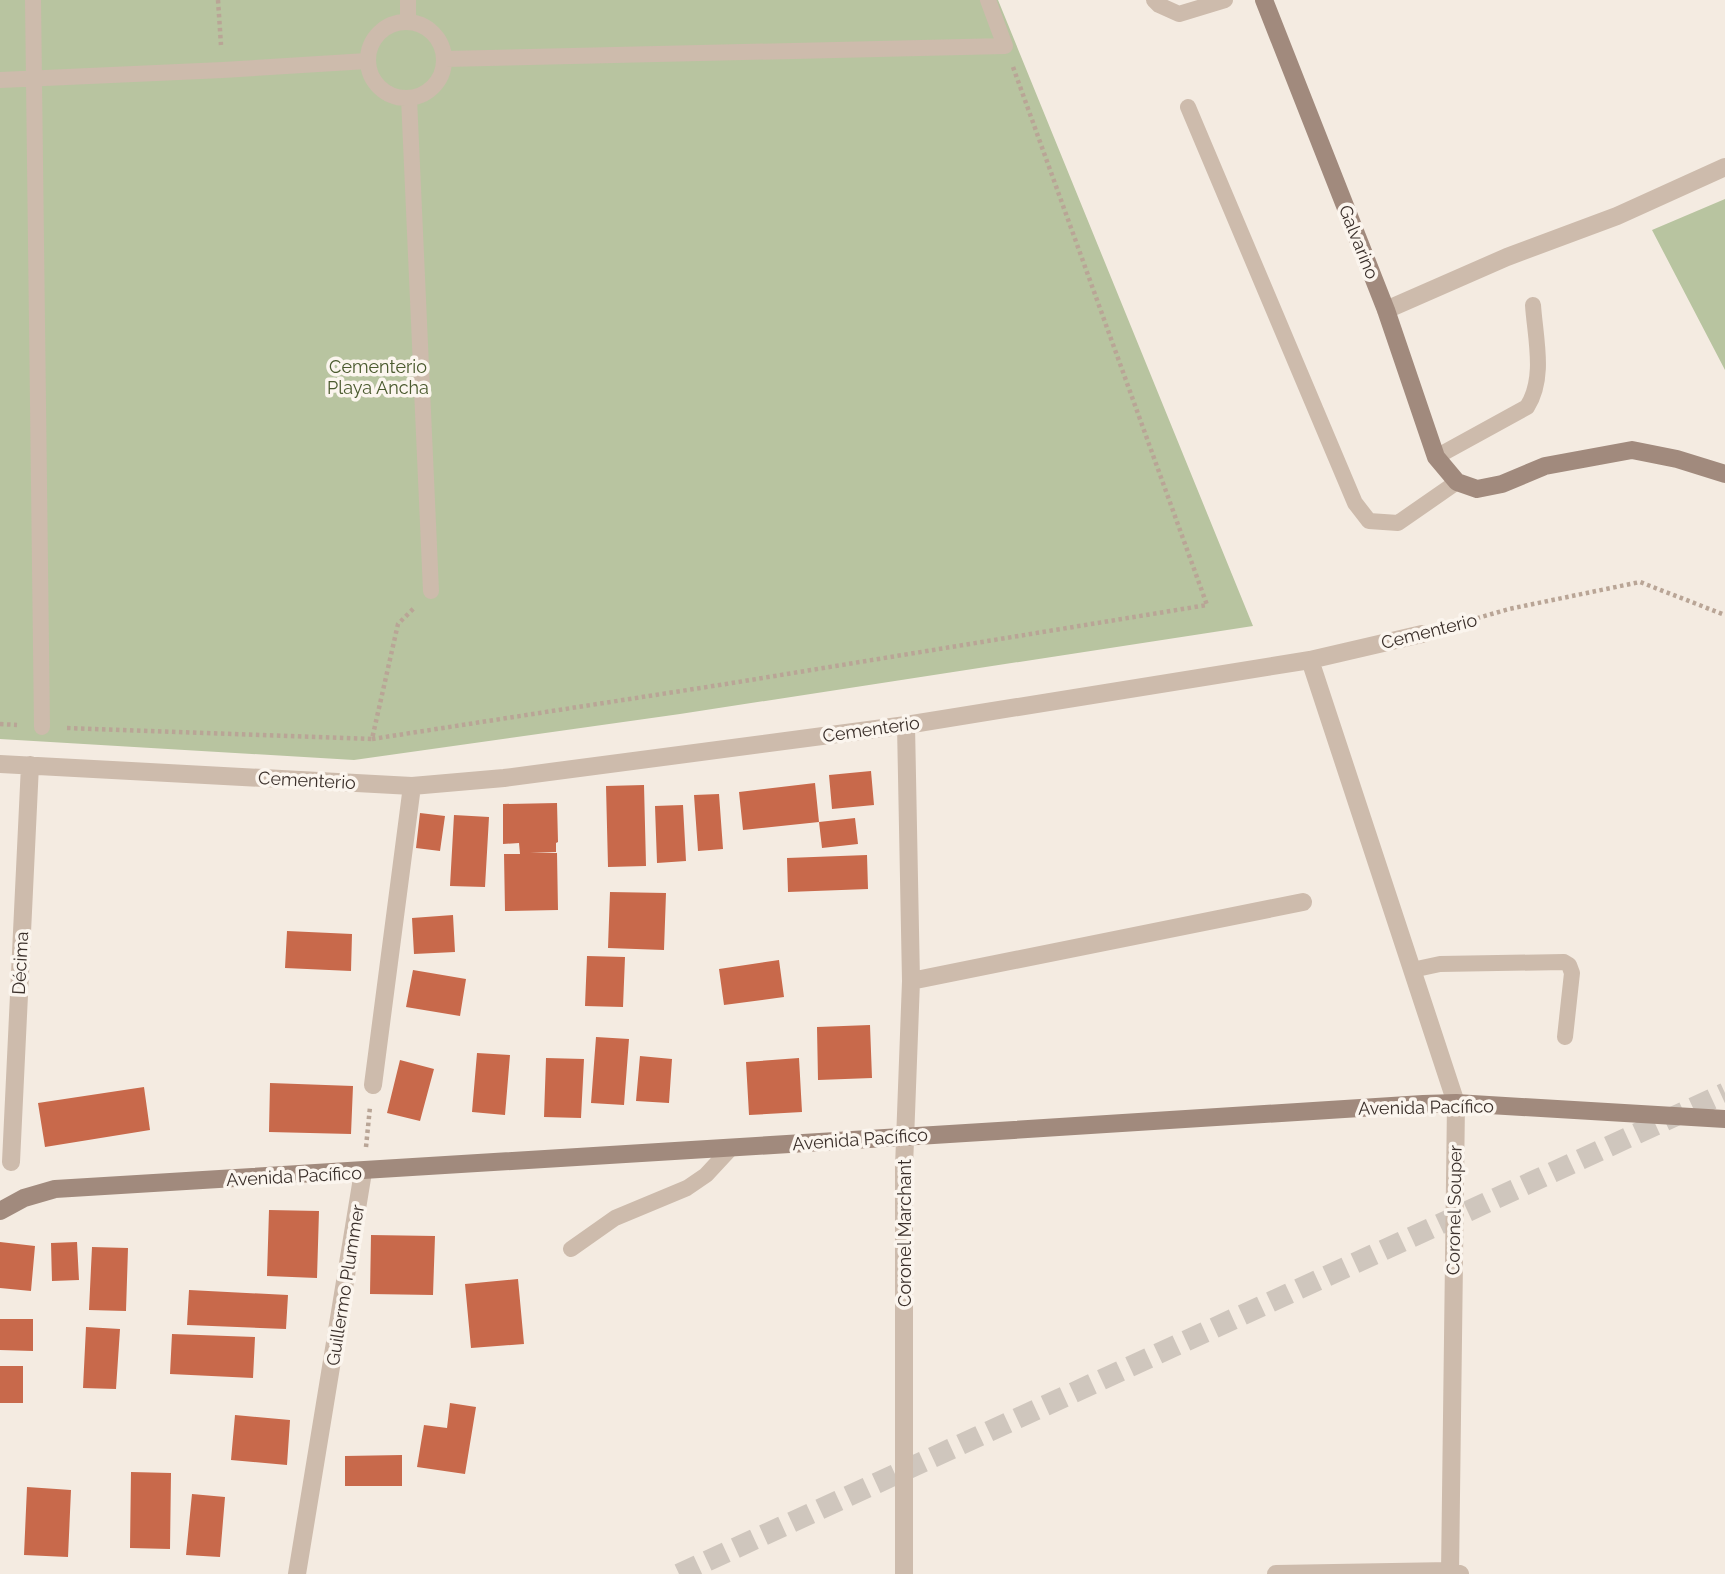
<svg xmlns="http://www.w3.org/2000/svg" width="1725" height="1574" font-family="Raleway,sans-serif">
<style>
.green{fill:#b8c4a0}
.building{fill:#c8694b}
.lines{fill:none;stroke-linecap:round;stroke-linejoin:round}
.highway-tunnel{stroke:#cfc6bd;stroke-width:21;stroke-dasharray:21 10;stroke-linecap:butt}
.path{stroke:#b9a596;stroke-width:4.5;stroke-dasharray:3.5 3.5;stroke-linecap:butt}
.lane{stroke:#cdbbac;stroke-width:16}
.street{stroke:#cdbbac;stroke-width:18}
.secondary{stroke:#a18a7d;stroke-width:18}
.labels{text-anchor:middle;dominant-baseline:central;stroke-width:7;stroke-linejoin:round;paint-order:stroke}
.street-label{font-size:18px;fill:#3b302b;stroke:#fbf5ee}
.park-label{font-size:18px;fill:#4a5a2e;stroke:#fbf5ee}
</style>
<rect width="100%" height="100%" fill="#f4ebe1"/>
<path class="green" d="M0,0h998l255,626 -573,88 -326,46 -354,-21z
M1725,199v171l-73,-140z"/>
<path class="building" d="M871,771l3,34 -42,4 -3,-34z
M815,783l4,39 -76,8 -4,-38z
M644,785l2,81 -38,1 -2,-81z
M719,794l4,55 -25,2 -4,-56z
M557,803l1,39 -2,1v9l-26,1h27l1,57 -53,1 -1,-57h16l-1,-11 -16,1v-40z
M683,805l3,56 -29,2 -2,-57z
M420,813l25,3 -5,35 -24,-3z
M454,815l35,2 -4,70 -35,-1z
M855,818l3,26 -36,4 -3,-26z
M867,855l1,34 -80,3 -1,-34z
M610,892l56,1 -2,57 -56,-2z
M453,915l2,37 -41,2 -2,-36z
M287,931l65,3 -1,37 -66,-3z
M587,956l38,1 -2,50 -38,-1z
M779,960l5,37 -60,8 -5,-36z
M413,970l53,9 -6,37 -54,-9z
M870,1025l2,53 -54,2 -1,-53z
M596,1037l33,2 -5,66 -33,-2z
M477,1053l33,2 -5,60 -33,-3z
M640,1056l32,3 -3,44 -33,-2z
M546,1058l38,1 -3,59 -37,-1z
M799,1058l3,54 -53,3 -3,-53z
M400,1060l34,9 -14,52 -33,-8z
M270,1083l83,3 -2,48 -82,-2z
M144,1087l6,43 -105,17 -7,-44z
M269,1210l50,1 -2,67 -50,-2z
M371,1235l64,1 -2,59 -63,-1z
M0,1242l35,4 -4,45 -31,-3z
M77,1242l2,38 -27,1 -1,-38z
M92,1247l36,1 -2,63 -37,-1z
M518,1279l6,65 -53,4 -6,-64z
M189,1290l99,5 -2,34 -99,-4z
M0,1319h33v32l-33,-1z
M86,1327l34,2 -4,60 -33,-1z
M172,1334l83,3 -2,41 -83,-4z
M0,1366h23v37h-23z
M450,1403l26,4 -11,67 -48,-7 7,-42 23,3z
M235,1415l55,5 -3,45 -56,-5z
M402,1455v31h-57v-30z
M131,1472l40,1 -1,76 -40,-1z
M27,1487l44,3 -3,67 -44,-2z
M192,1494l33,3 -5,60 -34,-2z"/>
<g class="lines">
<path class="highway-tunnel" d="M679,1574l1046,-481"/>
<path class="path" d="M218,0l3,45
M1443,628l66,-19 131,-27 85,33
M0,724l17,1
M67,728l305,11 26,-115 16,-16
M372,739l354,-55 481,-79 -194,-538
M366,1147l4,-40"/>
<path class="lane" d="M33,0l9,727
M408,0v21
M1154,0l5,5 20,9 46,-14
M368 60a38 38 0 1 1 76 0a38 38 0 1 1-76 0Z
M445,59l560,-13 -17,-46
M0,80l223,-10 144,-9
M409,98l22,493
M1188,107l167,396 14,18 29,2 59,-41
M1436,457l91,-50c19,-29 8,-70 6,-102
M1412,970l28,-6 124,-2 5,3 3,8 -7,64
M571,1249l44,-31 72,-30 19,-13 26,-28"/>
<path class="street" d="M1386,310l121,-53 110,-41 108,-49
M1310,660l146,443 -6,471
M0,764l412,22 92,-8 402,-53 404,-65 112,-26
M911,981l392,-79
M373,1085l39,-299
M11,1162l19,-397
M297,1574l66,-402
M904,1574v-407l7,-186 -5,-256
M1276,1574l174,-3 10,3"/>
<path class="secondary" d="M1264,0l122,310 50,147 21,25 20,7 25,-5 43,-18 87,-16 45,9 48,15
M0,1211l24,-13 31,-9c456,-25 912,-57 1368,-85l33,-1 269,16"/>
</g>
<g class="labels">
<g class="street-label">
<text transform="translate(1359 242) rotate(68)">Galvarino</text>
<text transform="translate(1429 631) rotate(-14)">Cementerio</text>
<text transform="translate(871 729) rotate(-8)">Cementerio</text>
<text transform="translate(307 780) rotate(3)">Cementerio</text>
<text transform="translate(20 963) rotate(-87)">Décima</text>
<text transform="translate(1426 1107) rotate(-1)">Avenida Pacífico</text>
<text transform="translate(860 1139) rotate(-4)">Avenida Pacífico</text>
<text transform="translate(294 1176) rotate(-3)">Avenida Pacífico</text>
<text transform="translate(1454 1210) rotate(-89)">Coronel Souper</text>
<text transform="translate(904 1233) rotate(-90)">Coronel Marchant</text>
<text transform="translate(345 1285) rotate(-81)">Guillermo Plummer</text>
</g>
<g class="park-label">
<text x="378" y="366">Cementerio<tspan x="378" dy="21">Playa Ancha</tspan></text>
</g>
</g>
</svg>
